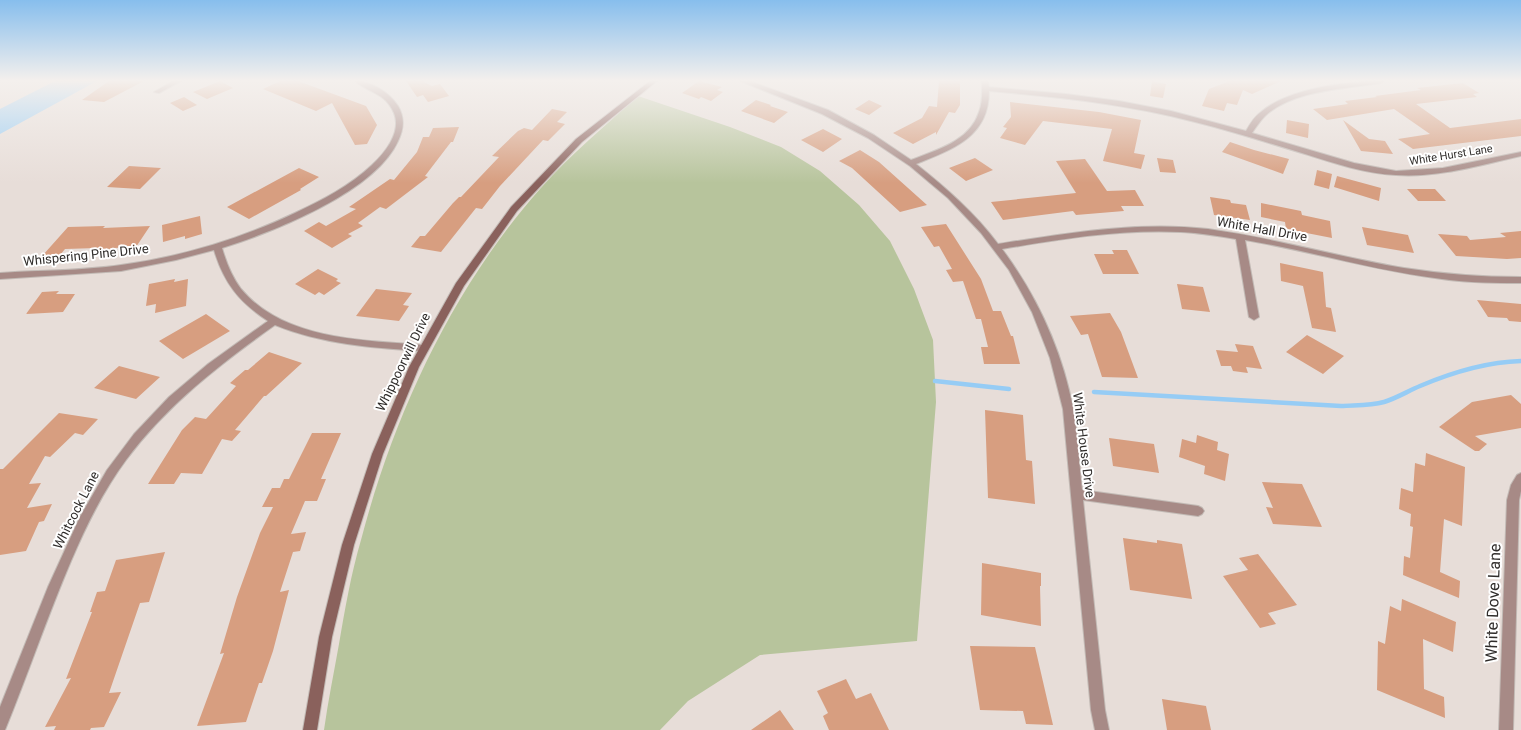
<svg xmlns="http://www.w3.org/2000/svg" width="1521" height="730" font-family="Roboto,sans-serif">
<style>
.green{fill:#b7c49c}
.water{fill:#96ccf5}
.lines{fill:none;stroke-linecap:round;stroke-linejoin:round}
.stream{stroke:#96ccf5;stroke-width:4.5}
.building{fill:#d79e80}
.street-casing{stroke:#c2bab5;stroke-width:2}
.secondary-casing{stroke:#c2bab5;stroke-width:2}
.street{fill:#a78a86;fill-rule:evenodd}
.secondary{fill:#8a615c;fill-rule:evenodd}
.labels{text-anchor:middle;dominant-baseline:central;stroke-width:4;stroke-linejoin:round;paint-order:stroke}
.far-street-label{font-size:11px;fill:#302d2b;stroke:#fff}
.street-label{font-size:13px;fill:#302d2b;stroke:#fff}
.near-street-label{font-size:16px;fill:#302d2b;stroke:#fff}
</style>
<rect width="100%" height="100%" fill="#e7ddd8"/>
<path class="green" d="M638,96l92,31 51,20 39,24 39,34 31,36 24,48 19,51 3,62 -19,239 -157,14 -72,46 -28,29h-336c4,-29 10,-58 15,-86 6,-35 12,-70 22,-104 33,-126 92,-253 179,-351 30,-34 65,-63 98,-93z"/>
<path class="water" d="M55,81h42l-97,53v-25z"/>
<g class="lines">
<path class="stream" d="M935,381l74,8
M1094,392l247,14c14,-1 29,0 43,-4 13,-4 24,-11 36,-16 33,-14 65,-24 101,-25"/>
</g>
<path class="building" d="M109,81h35l-40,21 -22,-2z
M220,81l13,7 -26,11 -14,-7z
M280,81h18l68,25 11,19 -10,19 -12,1 -23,-42 -16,8 -53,-22z
M406,81h16l10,5 8,-2 9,12 -21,6 -5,-7 -6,2z
M699,81l23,6 -5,3 6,2 -12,9 -10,-4 -2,2 -17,-6z
M939,81h21v24l-5,8 -6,-1 -13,23v-3l-23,12 -20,-11 29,-15 7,-12 8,1z
M1152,81l14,3 -3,14 -13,-2z
M1226,81h55l-29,13 -9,-4 -6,15 -10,-2 -3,8 -22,-5 7,-17 18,-7z
M1463,83l16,10 -6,1 4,3 -61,7 34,24 71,-9v17l-108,13 -15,-10 32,-5 -36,-25 -67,11 -14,-11 35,-5 -3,-3 32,-4 -2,-1 46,-6 -4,-2z
M184,97l13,8 -14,6 -13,-8z
M756,100l15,5 -1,1 18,6 -14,11 -33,-12z
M869,100l13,6 -13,9 -14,-6z
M1010,102l89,10 42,8 -7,33 11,2 -4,14 -38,-8 9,-32 -69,-8 -18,24 -25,-7 7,-10 -4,-1 8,-10z
M552,109l15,3 -10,10 8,2 -17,17 -5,-1 -43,46 -18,23 -6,-1 -35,44 -30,-5 9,-11h5l28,-33 6,-6h2l38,-40 -7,-1 26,-25 6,-3 8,2z
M1287,120l22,4 -1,14 -22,-5z
M1343,120l26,19 16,2 8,13 -32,-3z
M459,127l-6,15h-2l-26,34 3,1 -42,32 -6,-2 -22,16 5,3 -15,8 4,2 -20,12 -28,-17 15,-9 7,4 30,-17 -7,-2 41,-28 4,1 23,-28 6,-15h6l4,-9z
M823,129l19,10 -19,13 -22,-12z
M1230,142l24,8 35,9 -6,15 -61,-22z
M860,150l19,12 48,43 -27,7 -48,-44 -13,-7z
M975,158l18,12 -27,11 -17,-13z
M1157,158l16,2 3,13 -16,-1z
M1085,159l22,32 28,-1 9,16h-23l3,5 -48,4 -3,-4 -70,9 -12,-18 85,-9 -20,-32z
M129,166l32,2 -21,21 -33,-2z
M299,168l20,9 -19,12 1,1 -52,29 -22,-12z
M1317,170l15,4 -3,15 -15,-4z
M1337,176l44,12 -2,13 -45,-14z
M1407,189h28l11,12h-28z
M1210,197l20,3 1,3 15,2 4,15 -36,-5z
M1261,203l40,8 1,4 28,6 2,17 -46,-9 -1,-7 -24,-5z
M200,216l2,18 -17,5v-3l-22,6 -1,-17z
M946,224l35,55 12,32h8l10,25h2l7,28h-36l-3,-17h7l-7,-28h-5l-13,-38 -10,1 -7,-12 6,-1 -13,-23 -5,1 -13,-20z
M105,226l-2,2 47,-2 -14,21 -22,1 -3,4 -17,1 3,-5 -32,1 -5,6h-17l25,-28z
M1362,227l46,8 6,18 -47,-8z
M1521,231v27l-14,1 -51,-3 -18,-22 29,2 3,4 36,-3 -6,-4z
M1112,250h15l12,24h-36l-9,-20h20z
M1280,263l43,9 3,35 5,1 5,24 -24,-4 -9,-42 -22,-5z
M318,269l20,10 -2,2 5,2 -17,12 -5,-3 -4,3 -20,-11z
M175,279l-1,3 14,-3 -2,27 -31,7 1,-9 -10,2 3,-22z
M1177,284l26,3 7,25 -28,-3z
M376,289l36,4 -9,12 6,1 -10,15 -43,-5z
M59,291l-3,3h19l-12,18 -37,2 16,-22z
M1477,300l44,4v18l-12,-1 -2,-3 -19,-1z
M1110,313l11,19 17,46 -36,-1 -14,-43 -7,1 -11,-19z
M206,314l24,17 -47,28 -24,-18z
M1307,335l37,21 -21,18 -37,-22z
M1235,344l18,2 9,23 -16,-2 2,6 -15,-2 -2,-5h-10l-5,-16 22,2z
M269,352l33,11 -36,33h-2l-29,34 6,1 -9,10 -10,-2 -20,35 -21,-1 -7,11h-26l34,-54 13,-13 11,2 30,-33 -6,-3 15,-13h3z
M119,366l41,11 -24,22 -42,-11z
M1511,395l10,9v24l-46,8 12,8 -8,7h-4l-36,-24 33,-25z
M985,410l38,5 3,45 6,1 3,43 -47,-6z
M59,413l39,6 -15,16 -8,-2 -25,24 -5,-1 -16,28 12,-1 -14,25 25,-4 -8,17 -5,1 -13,29 -26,4v-86h3z
M312,433h29l-20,46h5l-9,22h-12l-14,33 15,-2 -6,19 -7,1 -13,40 9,-2 -16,61 -11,32h-3l-13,39 -49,4 27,-73 -4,1 17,-57 23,-64 13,-26h-11l10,-19h8l4,-9h5z
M1197,435l21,7 -1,8 12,4 -4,27 -21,-7 1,-8 -26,-9 3,-18 14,4z
M1109,438l45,6 5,29 -46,-7z
M1426,453l39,14 -3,59 -18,-7 -4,53 20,9 -1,17 -56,-23 1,-19 6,2 3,-31 -3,-1 1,-12 -12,-5 2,-21 12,4 2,-29 10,3z
M1262,482l40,2 20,43 -49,-3 -7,-17 7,1z
M1123,538l34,5v-3l25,4 10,55 -62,-9z
M165,552l-16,50 -9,1 -31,90 12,-1 -17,35 -13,1 -1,2h-36l2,-4 -11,1 26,-49 -5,1 26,-67h-2l7,-20 8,-1 11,-31z
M1258,554l39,51 -29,8 8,11 -16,4 -37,-52 25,-6 -9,-12z
M982,563l59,10v13h-1l1,40 -60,-11z
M1402,599l54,23 -3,30 -30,-13 1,50 20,8 1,21 -68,-28 1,-49 7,3 5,-38 11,5z
M970,646l65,1 18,78 -27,-1 -3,-13 -43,-1z
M846,679l10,20 15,-6 18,37h-60l-6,-14 5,-3 -11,-22z
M1162,699l44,7 5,24h-44z
M780,710l14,20h-43z"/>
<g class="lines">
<g class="street-casing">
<path id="street" d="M173,81h8l-22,12 -5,-1z
M355,81c16,0 34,11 43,25 7,12 6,23 0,35 -23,51 -125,91 -176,107 4,14 10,29 19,41 43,51 120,51 181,56l5,3 -5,3c-50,-3 -100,-7 -147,-26 -55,39 -108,80 -149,135 -23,31 -40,66 -55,101 -24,56 -43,113 -66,169h-5v-23l48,-120 32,-70 27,-47 27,-36 35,-37 39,-33 60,-43c-29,-19 -44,-38 -54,-71l-38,10 -55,11 -121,8v-6c40,-3 81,-2 121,-8 60,-8 119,-26 174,-52 27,-13 55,-27 77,-48 13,-12 30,-33 22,-52 -9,-21 -26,-20 -39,-32z
M740,81h10l78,29 46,25 37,25c26,-10 59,-19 68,-48 4,-10 3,-21 3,-31h6l1,6 77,7 53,7 52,10 75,20c4,-7 8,-14 15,-19 28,-24 87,-31 123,-31l-3,2c-36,6 -88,7 -116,33 -5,5 -9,11 -13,17l102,30 42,8 47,-3 78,-16v4c-41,9 -83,22 -125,19 -31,-1 -62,-12 -91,-21 -37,-11 -73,-23 -110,-32 -68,-18 -137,-25 -206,-31 0,46 -36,58 -73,73 30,24 59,49 82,80 70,-11 140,-23 210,-15 66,9 130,28 196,39 39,6 77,9 117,9v6c-26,0 -53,0 -79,-4 -67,-8 -131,-28 -197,-39l14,77 -5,3 -5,-3 -13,-78c-18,-3 -36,-6 -55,-7 -60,-3 -120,7 -179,17 35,47 60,102 71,159 5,27 6,55 9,82l116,16 4,2 2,3 -2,3 -4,2 -115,-16 22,210 4,20h-14l-4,-20 -28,-301 -13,-51 -18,-46 -23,-42 -28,-37 -33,-35 -38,-32 -42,-28 -46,-24z
M1521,473v18l-2,9 -6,230h-14l8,-230 4,-15 6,-10z"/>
</g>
<g class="secondary-casing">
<path id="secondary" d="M650,81h7l-75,61 -65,69 -53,75 -45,81 -36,87 -29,91 -22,92 -15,93h-14l16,-93 23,-92 30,-91 37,-87 47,-84 55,-76 65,-68z"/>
</g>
<use href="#street" class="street"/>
<use href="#secondary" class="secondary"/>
</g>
<linearGradient id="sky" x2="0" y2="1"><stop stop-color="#87beed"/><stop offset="0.44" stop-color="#f4f0ed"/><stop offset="1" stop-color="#f4f0ed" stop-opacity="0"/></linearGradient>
<rect width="1521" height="183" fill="url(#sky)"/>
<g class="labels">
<g class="far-street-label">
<text transform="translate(1451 155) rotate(-9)">White Hurst Lane</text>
</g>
<g class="street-label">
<text transform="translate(1262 229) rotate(10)">White Hall Drive</text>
<text transform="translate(86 255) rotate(-6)">Whispering Pine Drive</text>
<text transform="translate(403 362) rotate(-64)">Whippoorwill Drive</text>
<text transform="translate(1084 445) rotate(83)">White House Drive</text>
<text transform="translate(76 510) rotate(-63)">Whitcock Lane</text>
</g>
<g class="near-street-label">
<text transform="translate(1493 603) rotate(-88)">White Dove Lane</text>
</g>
</g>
</svg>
